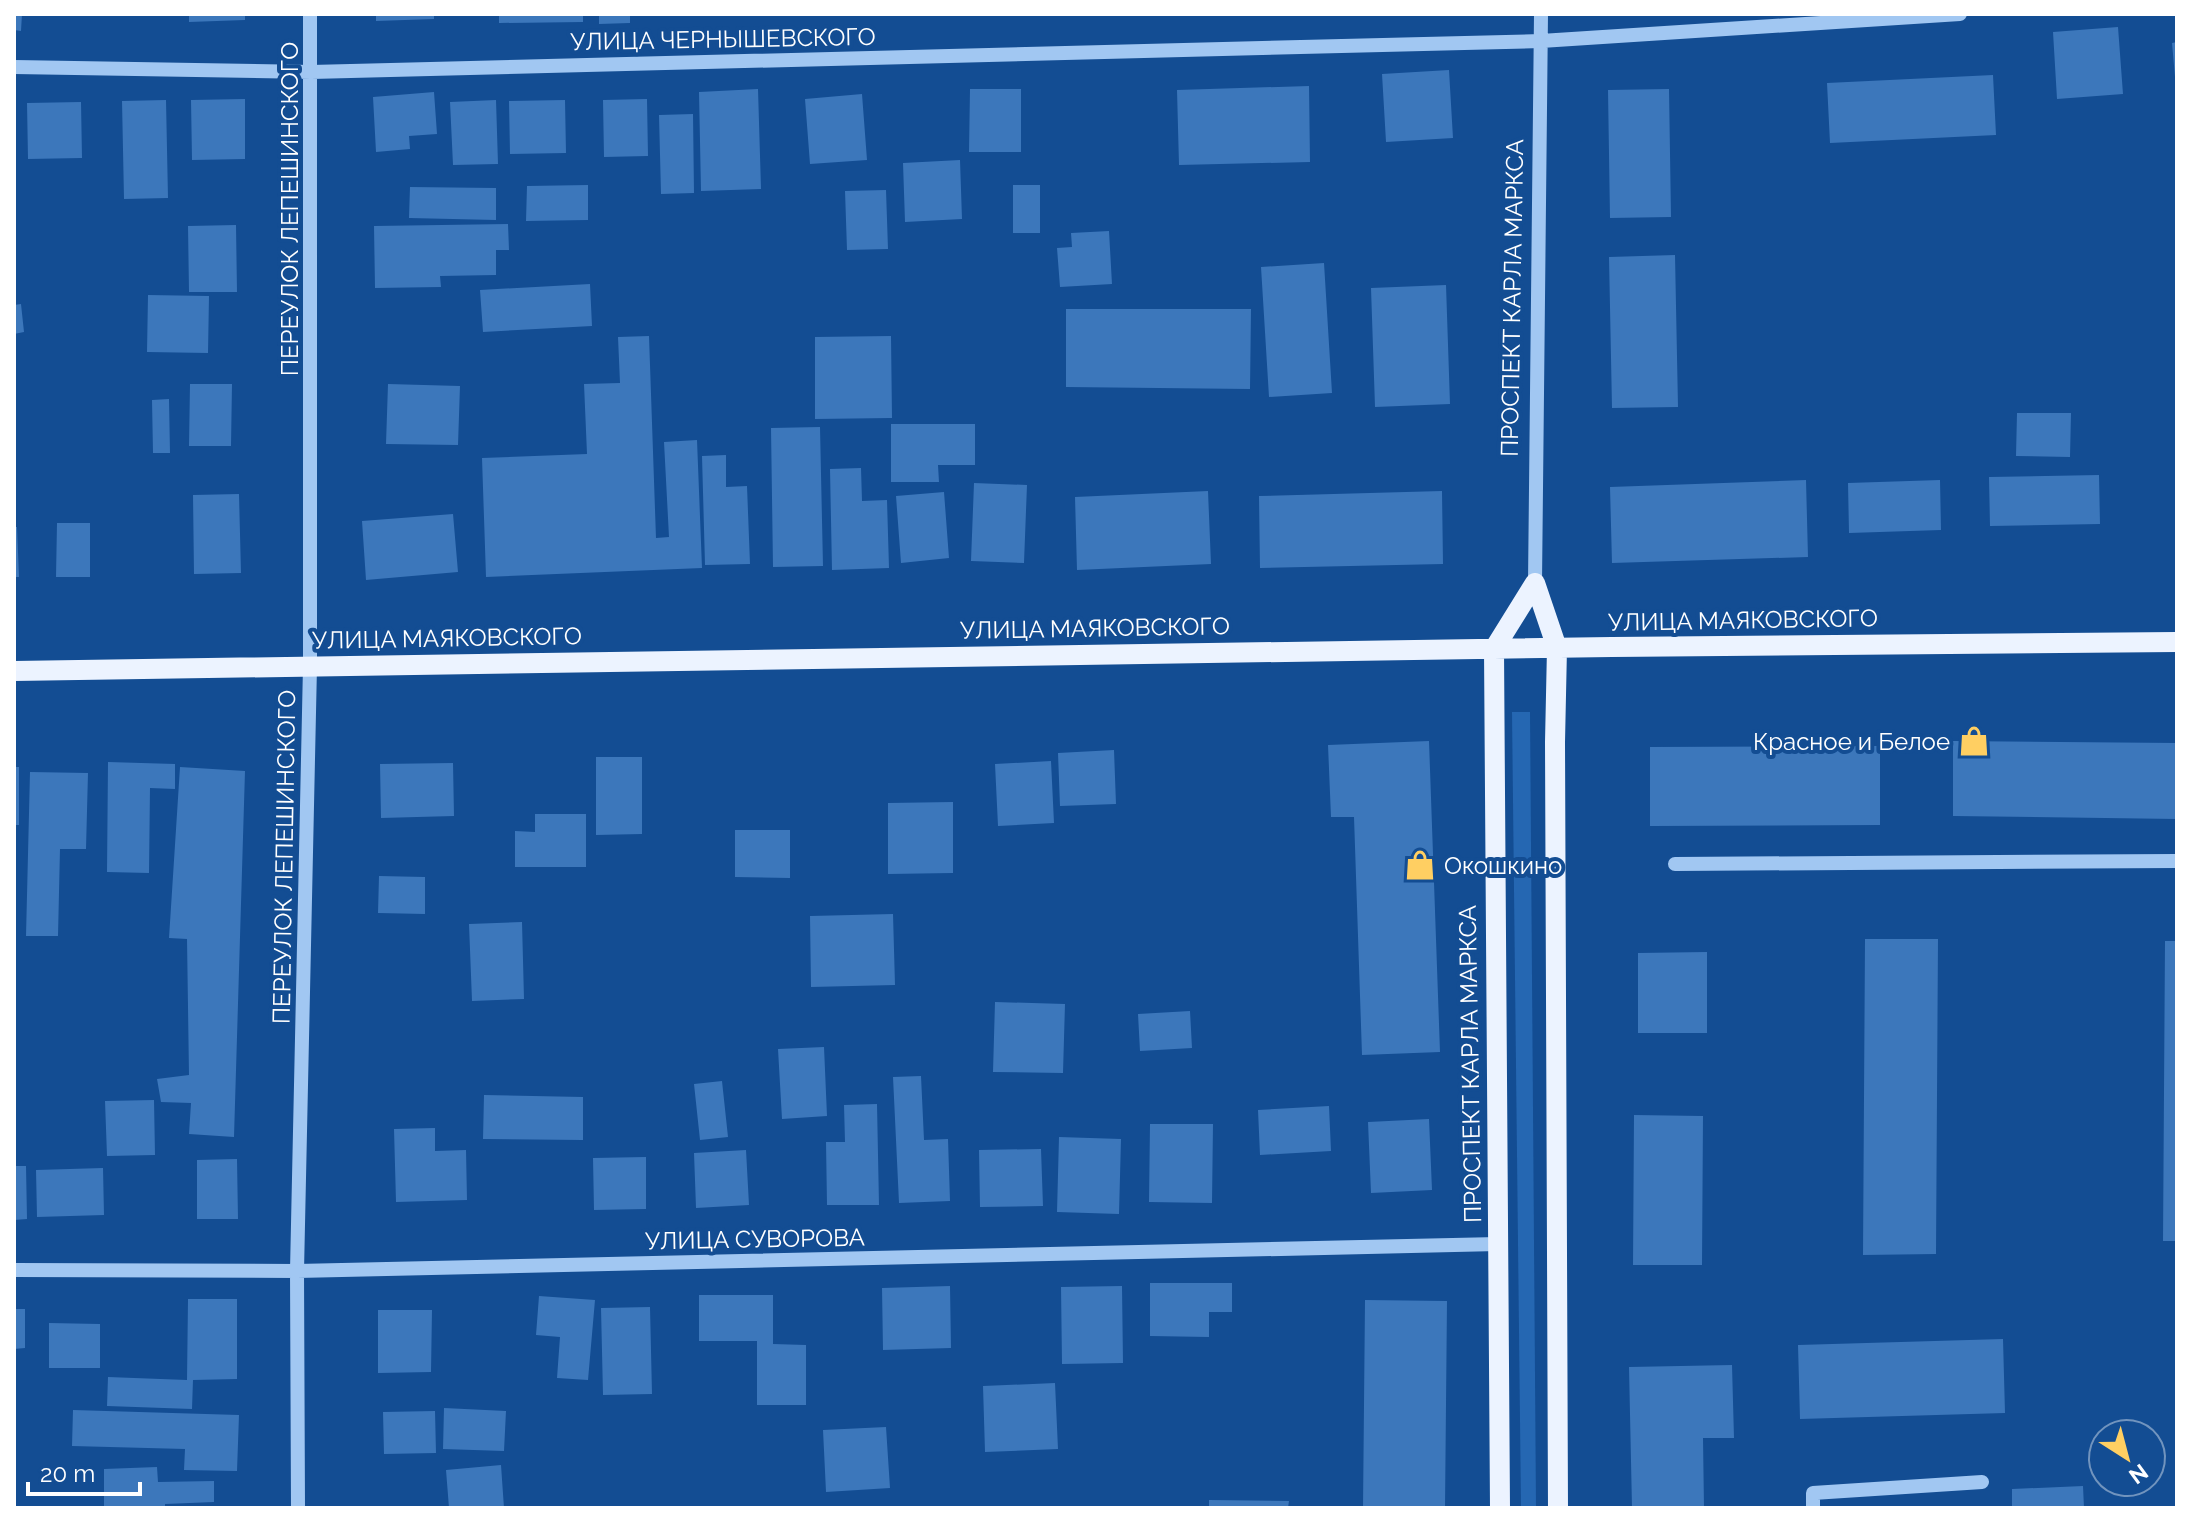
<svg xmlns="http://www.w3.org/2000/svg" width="2191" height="1522" font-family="Raleway,sans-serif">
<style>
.green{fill:#2567b2}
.building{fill:#3c77bb}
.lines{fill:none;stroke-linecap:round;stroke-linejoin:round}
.minor{stroke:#a1c7f2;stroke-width:14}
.major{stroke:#ecf3ff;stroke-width:20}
.labels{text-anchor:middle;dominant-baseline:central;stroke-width:8;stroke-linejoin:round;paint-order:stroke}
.street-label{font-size:24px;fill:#fff;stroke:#134d93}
.poi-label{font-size:24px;fill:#fff;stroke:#134d93;text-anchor:end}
</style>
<rect width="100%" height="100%" fill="#134d93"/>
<path class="green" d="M1512,712h18l6,796h-15z"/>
<path class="building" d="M14,14h8l-1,17 -7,-1z
M189,14h56v6l-56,2z
M376,14h58v5l-58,2z
M499,14h84v8l-84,1z
M599,14h31v9l-31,1z
M2118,27l5,67 -66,5 -4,-67z
M2177,42v35h-2l-3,-34z
M1449,70l4,68 -67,4 -4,-68z
M1993,75l3,60 -166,8 -3,-60z
M1309,86l1,76 -131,3 -2,-75z
M758,89l3,100 -60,2 -2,-99z
M970,89h51v63h-52z
M1669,89l2,128 -61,1 -2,-128z
M434,92l3,42 -28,2 1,13 -34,3 -3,-55z
M862,94l5,66 -57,4 -5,-65z
M245,99v60l-53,1 -1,-60z
M647,99l1,57 -44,1 -1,-57z
M166,100l2,98 -44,1 -2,-98z
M496,100l2,64 -45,1 -3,-63z
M565,100l1,53 -56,1 -1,-53z
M81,102l1,56 -54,1 -1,-56z
M693,114l1,79 -33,1 -2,-79z
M960,160l2,59 -57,3 -2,-59z
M588,185v35l-62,1 1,-35z
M1013,185h27v48h-27z
M410,187l86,1v32l-87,-2z
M886,190l2,59 -41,1 -2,-59z
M508,224l1,26h-13v25l-56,1 1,11 -66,1 -1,-62z
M236,225l1,67h-48l-1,-66z
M1109,231l3,53 -52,3 -3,-39 15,-1 -1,-14z
M1675,255l3,152 -66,1 -3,-151z
M1324,263l8,130 -63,4 -8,-130z
M590,284l2,42 -109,6 -3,-42z
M1446,285l4,119 -75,3 -4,-119z
M148,295l61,1 -1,57 -61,-1z
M21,304l3,28 -10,2v-29z
M1066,309h185l-1,80 -184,-2z
M649,336l7,202 13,-1 -5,-95 33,-2 5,128 -216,9 -4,-119 105,-4 -3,-70 36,-1 -2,-46z
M891,336l1,82 -77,1v-82z
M190,384h42l-1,62h-42z
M388,384l72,2 -2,59 -72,-1z
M169,399l1,54h-17l-1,-53z
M2017,413h54l-1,44 -54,-1z
M891,424h84v41h-37l1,17h-48z
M820,427l3,139 -50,1 -2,-139z
M726,455v32l21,-1 3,78 -45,1 -3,-109z
M861,468l1,33 25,-1 2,68 -57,2 -2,-101z
M2099,475l1,49 -110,2 -1,-49z
M1806,480l2,77 -196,6 -2,-76z
M1940,480l1,50 -92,3 -1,-50z
M974,483l53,2 -3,78 -53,-2z
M1208,491l3,73 -134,6 -2,-73z
M1442,491l1,73 -183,4 -1,-72z
M944,492l5,66 -48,5 -5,-67z
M239,494l2,79 -47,1 -1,-79z
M453,514l5,58 -92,8 -4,-59z
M57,523h33v54h-34z
M14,527h3l2,50h-5z
M1429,741l11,311 -78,3 -8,-238h-23l-3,-72z
M1953,741l224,2v76l-224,-3z
M1880,746v79l-230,1v-79z
M1114,750l2,54 -56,2 -2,-53z
M596,757h46v77l-46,1z
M1051,761l3,62 -56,3 -3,-62z
M108,762l67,2v25l-25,-1 -1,85 -42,-1z
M453,763l1,53 -73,2 -1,-54z
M14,767h5v58h-5z
M180,767l65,4 -11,366 -45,-3 2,-31 -30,-1 -4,-23 32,-4 -2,-136 -18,-1z
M30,772l58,1 -2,76h-26l-2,87h-32z
M953,802v71l-65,1v-71z
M535,814h51v53h-71v-36l20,1z
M735,830h55v48l-55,-1z
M379,876l46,1v37l-47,-1z
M893,914l2,71 -84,2 -1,-71z
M522,922l2,77 -52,2 -3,-77z
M1865,939h73l-2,315 -73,1z
M2165,941h12v300h-14z
M1707,952v81h-69v-80z
M995,1002l70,2 -2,69 -70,-1z
M1190,1011l2,37 -52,3 -2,-37z
M824,1047l3,69 -45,3 -4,-70z
M921,1076l3,64 24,-1 2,62 -51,2 -6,-126z
M722,1081l6,56 -28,3 -6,-56z
M484,1095l99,2v43l-100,-1z
M154,1100l1,55 -48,1 -2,-55z
M877,1104l2,101h-52l-1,-63h19l-1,-37z
M1329,1106l2,45 -71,4 -2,-45z
M1634,1115l69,1 -1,149h-69z
M1429,1119l3,71 -61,3 -3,-71z
M1150,1124h63l-1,79 -63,-1z
M435,1128v23l31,-1 1,50 -71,2 -2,-73z
M1059,1137l62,2 -2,75 -62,-2z
M1041,1149l2,57 -63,1 -1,-57z
M746,1150l3,55 -53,3 -2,-55z
M646,1157v52l-52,1 -1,-52z
M237,1159l1,60h-41v-59z
M14,1166h12l1,53 -13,1z
M103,1168l1,47 -67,2 -1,-47z
M1150,1283h82v29h-23v25l-59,-1z
M950,1286l1,62 -68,2 -1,-62z
M1122,1286l1,77 -61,1 -1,-77z
M699,1295h74v49l33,1v60h-49v-64h-58z
M539,1296l56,4 -7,80 -31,-2 3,-41 -24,-2z
M188,1299h49v80l-44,1 -1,29 -85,-3 1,-29 79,3z
M1365,1300l82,1 -2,207h-82z
M650,1307l2,87 -49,1 -2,-87z
M14,1309h11v39l-11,1z
M378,1310h54l-1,62 -53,1z
M49,1323l51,1v44h-51z
M2003,1339l2,74 -205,6 -2,-74z
M1732,1365l2,73h-31l1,70h-72l-3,-141z
M1055,1383l3,66 -73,3 -2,-66z
M444,1408l62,3 -2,40 -61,-2z
M73,1410l166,5 -2,56 -53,-1 1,-21 -113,-3z
M435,1411l1,42 -52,1 -1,-42z
M886,1427l4,61 -64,4 -3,-62z
M501,1465l3,43h-55l-3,-38z
M157,1467l1,15 56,-1v21l-49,2v4h-61v-39z
M2083,1486l1,22h-72v-19z
M1209,1500l80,1 -1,7h-79z"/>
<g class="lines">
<path class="minor" d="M14,67l297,5 1230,-31 419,-27
M1535,583l6,-569
M1675,864l502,-3
M14,1270l283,1 1201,-27
M298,1508l-1,-237 13,-605v-652
M1813,1508v-15l169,-11"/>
<path class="major" d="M1535,583l22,65 -2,94 3,766
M14,671l1598,-24 565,-5
M1500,1508l-6,-859 41,-66"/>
</g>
<defs>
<g id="shop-bare" transform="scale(2.4)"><path d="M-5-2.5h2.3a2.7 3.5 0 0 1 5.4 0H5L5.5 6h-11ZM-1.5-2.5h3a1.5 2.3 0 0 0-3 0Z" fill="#ffcf62" stroke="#134d93" stroke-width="2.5" paint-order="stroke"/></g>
</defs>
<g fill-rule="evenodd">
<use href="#shop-bare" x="1974" y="741"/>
<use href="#shop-bare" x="1420" y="865"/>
</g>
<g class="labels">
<g class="street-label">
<text transform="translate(723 39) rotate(-1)">УЛИЦА ЧЕРНЫШЕВСКОГО</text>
<text transform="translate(289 209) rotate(-90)">ПЕРЕУЛОК ЛЕПЕШИНСКОГО</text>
<text transform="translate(1512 298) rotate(-89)">ПРОСПЕКТ КАРЛА МАРКСА</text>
<text transform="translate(1743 620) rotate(-1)">УЛИЦА МАЯКОВСКОГО</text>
<text transform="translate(1095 628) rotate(-1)">УЛИЦА МАЯКОВСКОГО</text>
<text transform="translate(447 638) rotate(-1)">УЛИЦА МАЯКОВСКОГО</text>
<text transform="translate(284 857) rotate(-89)">ПЕРЕУЛОК ЛЕПЕШИНСКОГО</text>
<text transform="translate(1470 1064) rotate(-91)">ПРОСПЕКТ КАРЛА МАРКСА</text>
<text transform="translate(755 1239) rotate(-1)">УЛИЦА СУВОРОВА</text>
</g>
<g class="poi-label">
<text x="1950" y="741">Красное и Белое</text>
<text x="1444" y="865" text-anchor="start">Окошкино</text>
</g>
</g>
<rect width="2191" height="1522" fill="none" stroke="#ffffff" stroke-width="32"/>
<g transform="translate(2127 1458) rotate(144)"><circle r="38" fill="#134d93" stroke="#7194be" stroke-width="2"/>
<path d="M0-6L14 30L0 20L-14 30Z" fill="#ffcf62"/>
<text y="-12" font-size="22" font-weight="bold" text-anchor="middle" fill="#ffffff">N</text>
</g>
<path d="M28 1482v12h112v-12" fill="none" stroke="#ffffff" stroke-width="4"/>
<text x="40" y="1482" font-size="24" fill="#ffffff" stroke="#134d93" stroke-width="6" paint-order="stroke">20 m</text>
</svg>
